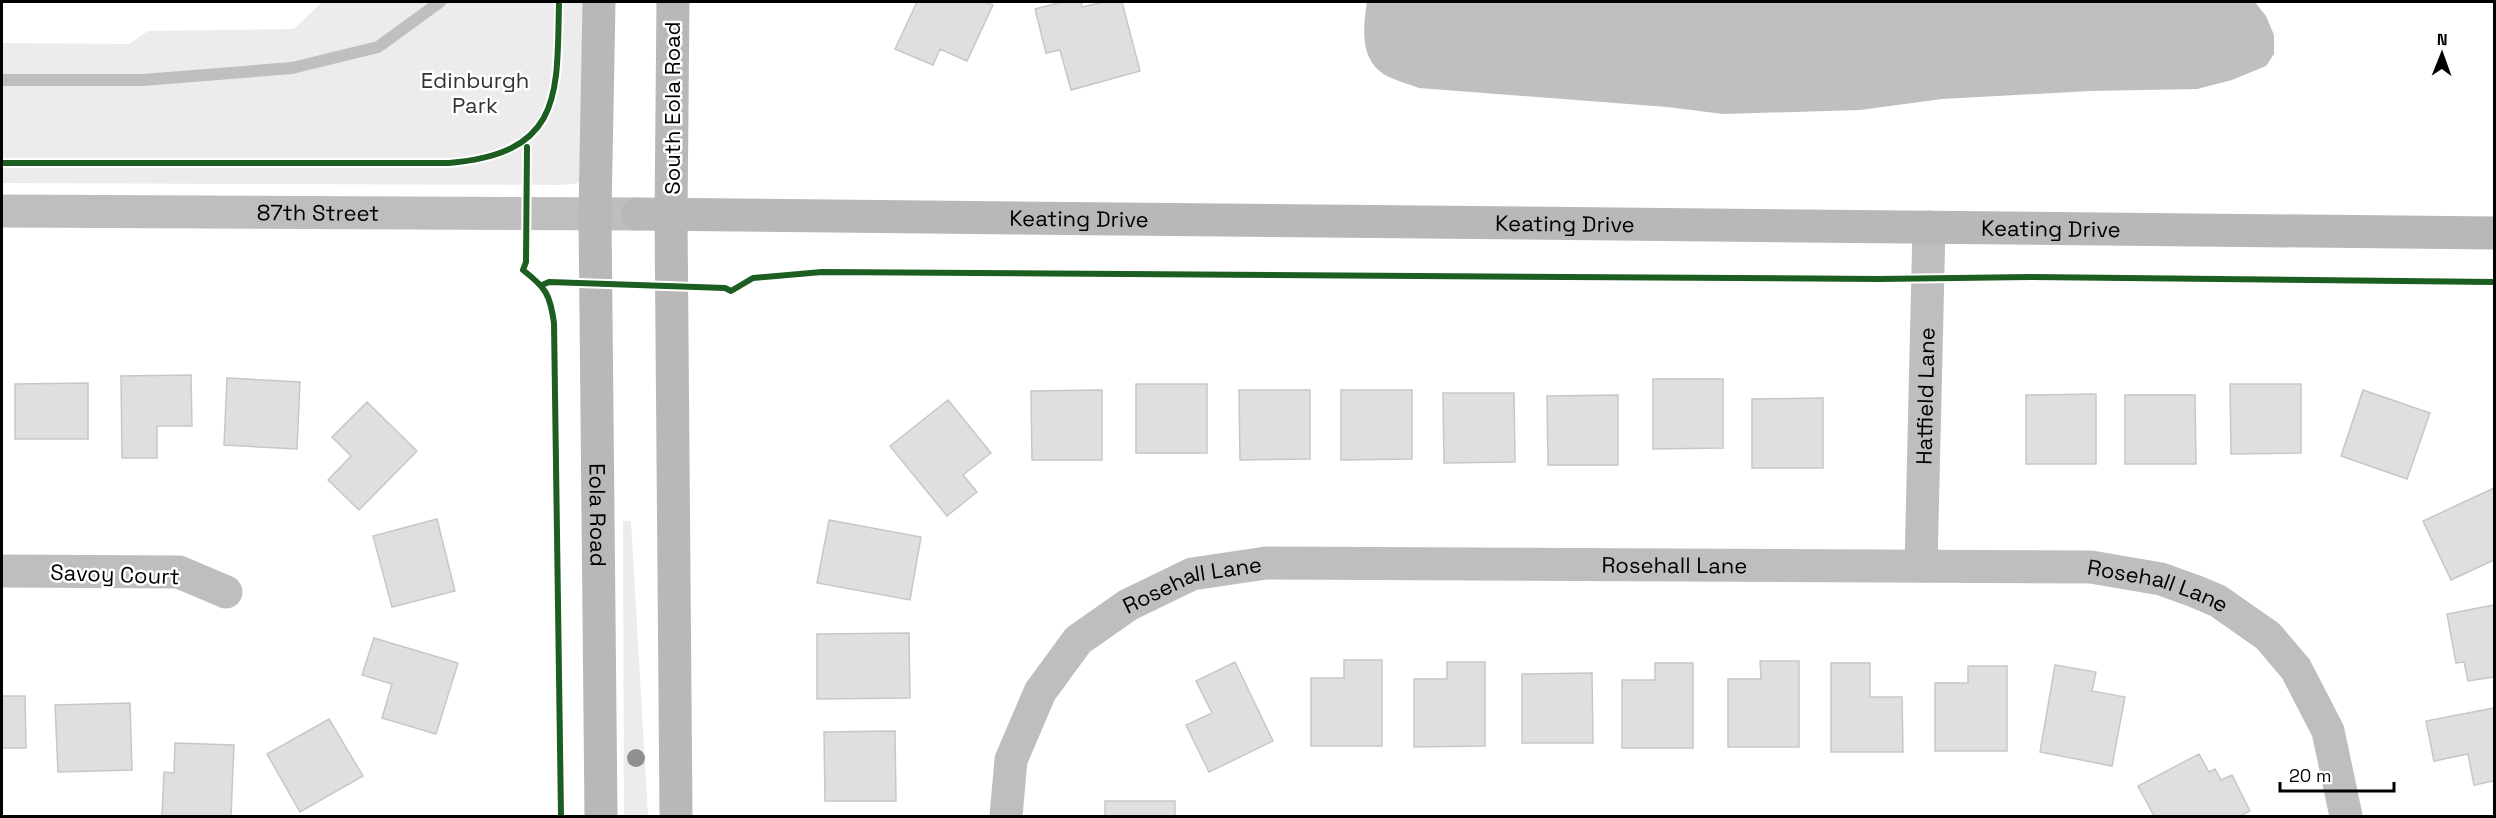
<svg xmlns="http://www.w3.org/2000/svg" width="2496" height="818" font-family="'Space Grotesk',sans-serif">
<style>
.green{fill:#ececec}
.water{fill:#bfbfbf}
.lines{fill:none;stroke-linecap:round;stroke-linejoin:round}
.stream{stroke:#bfbfbf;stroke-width:12}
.building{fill:#dfdfdf;stroke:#c7c7c7;stroke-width:1.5}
.street{stroke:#bebebe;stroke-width:33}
.secondary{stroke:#b8b8b8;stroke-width:33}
.cycleway-casing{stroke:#fff;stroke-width:10}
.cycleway{stroke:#1b5e20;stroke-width:6}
.tree{fill:#8f8f8f}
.labels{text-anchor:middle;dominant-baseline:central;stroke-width:5;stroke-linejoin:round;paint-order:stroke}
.park-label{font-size:22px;fill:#333;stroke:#fff}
.street-label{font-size:22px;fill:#000;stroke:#fff}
</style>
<rect width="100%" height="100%" fill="#fff"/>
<path class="green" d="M322,2h276l-11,180 -25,3 -560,-2v-140l127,1 19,-13 146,-2z
M623,521h8l17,295h-24z"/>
<path class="water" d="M1367,2h888l11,14 8,19v19l-8,12 -34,14 -35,9 -107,2 -148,8 -82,11 -137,4 -56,-7 -248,-19c-10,-4 -22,-7 -32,-12 -28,-15 -24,-49 -20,-74z"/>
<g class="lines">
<path class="stream" d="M2,80h141l149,-12 86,-21 62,-45"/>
</g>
<path class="building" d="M917,2h67l9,3 -26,56 -27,-12 -7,16 -38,-16z
M1062,2h19l1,5 22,-5h18l18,69 -69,19 -11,-40 -14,3 -11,-44z
M191,375l1,51h-35v32h-35l-1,-82z
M227,378l73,4 -3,67 -73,-4z
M1653,379h70v69l-70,1z
M88,383v56h-73v-55z
M1136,384h71v69h-71z
M2230,384h71v69l-70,1z
M1102,390v70h-70l-1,-69z
M1239,390h71v69l-70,1z
M1341,390h71v69l-71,1z
M2363,390l67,23 -23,66 -66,-23z
M1443,393h71l1,69 -71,1z
M2096,394v70h-70v-69z
M1618,395v70h-70l-1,-69z
M2125,395h70l1,69h-71z
M1823,398v70h-71v-69z
M948,400l43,53 -28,22 14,17 -30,24 -57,-70z
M367,402l50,49 -58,59 -31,-30 23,-24 -19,-19z
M2494,488v72l-43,20 -28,-59z
M437,519l18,72 -63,16 -19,-71z
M829,520l92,17 -11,63 -93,-17z
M2494,605v72l-26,4 -4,-19 -8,1 -9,-49z
M909,633l1,65 -93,1v-65z
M374,638l84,25 -22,71 -54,-16 10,-34 -30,-9z
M1344,660h38v86h-71v-68h33z
M1760,661h39v86h-71v-68h33z
M1235,662l38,79 -64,31 -23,-47 26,-12 -16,-32z
M1447,662h38v84l-71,1v-68h33z
M1655,663h38v85h-71v-68h33z
M1831,663h39v34h32l1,55h-72z
M2055,665l41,7 -4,19 33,6 -13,69 -72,-14z
M1968,666h39v85h-72v-68h33z
M1592,673l1,70h-71v-69z
M2,696h23l1,52h-24z
M130,703l2,67 -74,2 -3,-67z
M2494,708v73l-20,4 -6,-31 -34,7 -8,-40z
M329,719l34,57 -63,36 -33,-58z
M895,731l1,70h-71l-1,-69z
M175,743l59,2 -3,71h-69l2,-44 10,1z
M2199,754l10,18 6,-3 6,11 11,-5 18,36 -10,5h-86l-16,-30z
M1105,801h70v15h-70z"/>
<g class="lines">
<g class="street">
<path id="s1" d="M2,211l635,3"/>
<path id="s2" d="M1921,566l8,-339"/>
<path d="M2,571l177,1 47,20"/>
<path id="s3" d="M1006,816l5,-56 29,-68 38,-52 50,-35 64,-31 74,-11 825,4 70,12 36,13 21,9 50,35 28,33 32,62 18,85"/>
</g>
<g class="secondary">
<path id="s4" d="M599,2l-4,212 6,602"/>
<path d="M673,2l-2,213 5,601"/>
<path id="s5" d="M637,214l1857,19"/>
</g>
<g class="cycleway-casing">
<path id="cycleway" d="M527,147l-1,115 -3,8c23,18 27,24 31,53l7,493
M2,163h447c114,-10 108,-68 110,-161
M542,285l7,-3 176,6 6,3 22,-13 69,-6 1057,7 152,-2 463,5"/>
</g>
<use href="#cycleway" class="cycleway"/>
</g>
<circle class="tree" cx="636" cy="758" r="9"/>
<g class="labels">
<g class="park-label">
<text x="475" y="80">Edinburgh<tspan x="475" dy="25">Park</tspan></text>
</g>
<g class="street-label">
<text transform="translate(672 108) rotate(-90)">South Eola Road</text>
<text stroke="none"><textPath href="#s1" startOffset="316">87th Street</textPath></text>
<text stroke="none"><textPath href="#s5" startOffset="442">Keating Drive</textPath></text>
<text stroke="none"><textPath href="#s5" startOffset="928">Keating Drive</textPath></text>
<text stroke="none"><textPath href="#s5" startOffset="1414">Keating Drive</textPath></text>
<text stroke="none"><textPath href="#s2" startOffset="170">Hatfield Lane</textPath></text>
<text stroke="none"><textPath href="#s4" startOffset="513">Eola Road</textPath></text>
<text stroke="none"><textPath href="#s3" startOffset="810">Rosehall Lane</textPath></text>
<text transform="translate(115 574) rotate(2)">Savoy Court</text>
<text stroke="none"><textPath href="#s3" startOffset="324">Rosehall Lane</textPath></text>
<text stroke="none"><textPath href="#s3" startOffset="1296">Rosehall Lane</textPath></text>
</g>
</g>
<rect width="2496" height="818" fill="none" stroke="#000000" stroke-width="6"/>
<g transform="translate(2442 54) rotate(1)" stroke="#ffffff" stroke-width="4.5" paint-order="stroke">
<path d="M0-4.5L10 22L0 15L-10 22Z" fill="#000000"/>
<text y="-9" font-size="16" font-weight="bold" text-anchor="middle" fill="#000000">N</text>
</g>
<path d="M2280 782v9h114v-9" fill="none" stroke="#000000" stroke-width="3"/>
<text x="2289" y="782" font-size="18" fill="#000000" stroke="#ffffff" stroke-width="4.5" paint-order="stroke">20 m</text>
</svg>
